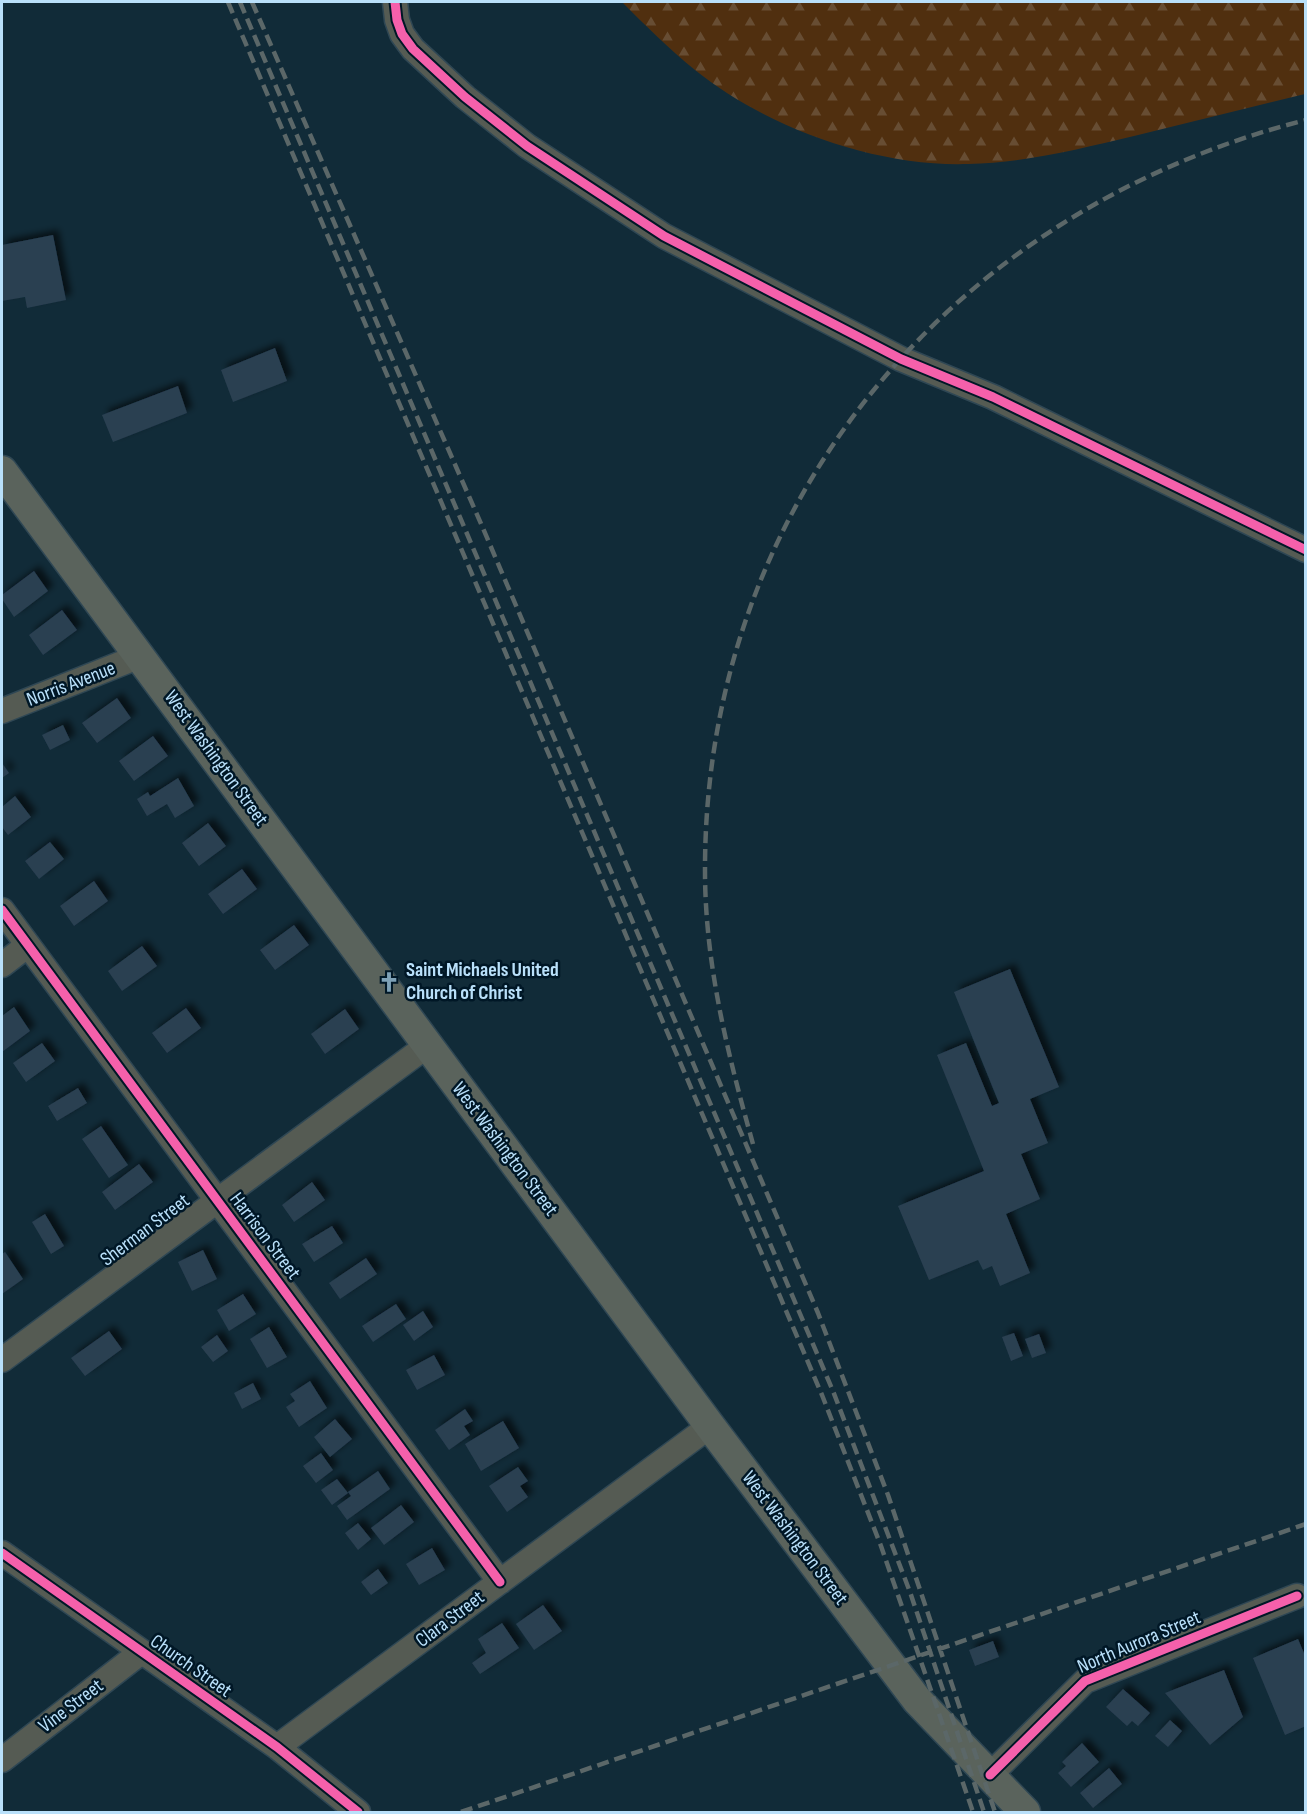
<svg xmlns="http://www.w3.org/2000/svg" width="1307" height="1814" font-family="'Sofia Sans Condensed',sans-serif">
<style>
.forest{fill:url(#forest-firs)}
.building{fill:#2a3f51;filter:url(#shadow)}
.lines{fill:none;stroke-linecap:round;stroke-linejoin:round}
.minor-casing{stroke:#2f4754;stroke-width:27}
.major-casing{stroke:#2f4754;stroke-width:33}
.minor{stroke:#555b53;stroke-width:24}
.major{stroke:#5a635c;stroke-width:30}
.rail{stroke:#5b6768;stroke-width:4.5;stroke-dasharray:12 6;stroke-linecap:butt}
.cycleway-casing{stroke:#001726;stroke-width:13}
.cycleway{stroke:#f560ab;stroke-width:9}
.labels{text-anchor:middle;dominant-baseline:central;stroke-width:5;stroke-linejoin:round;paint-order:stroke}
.street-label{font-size:20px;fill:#b9e0fa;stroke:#001726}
.poi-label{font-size:20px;font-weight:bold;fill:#b9e0fa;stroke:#001726;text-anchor:start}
</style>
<defs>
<pattern id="forest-firs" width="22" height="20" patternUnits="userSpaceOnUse" patternTransform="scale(1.5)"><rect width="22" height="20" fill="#502f0f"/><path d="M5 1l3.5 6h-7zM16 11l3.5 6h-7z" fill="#674d33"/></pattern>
<filter id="shadow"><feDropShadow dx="5.5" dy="-5.5" stdDeviation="3" flood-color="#0009"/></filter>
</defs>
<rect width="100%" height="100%" fill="#112b38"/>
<path class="forest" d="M622,2h683v92c-57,14 -114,28 -171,42 -55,13 -110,27 -166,28 -92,3 -201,-36 -273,-94 -26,-21 -50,-45 -73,-68z"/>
<path class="building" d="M53,235l13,65 -39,8 -2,-11 -23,4v-56z
M275,348l12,33 -54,21 -12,-32z
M178,386l9,27 -74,29 -11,-27z
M34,571l14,20 -34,26 -12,-18v-4z
M62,610l15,20 -34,25 -14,-20z
M117,698l14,20 -34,25 -15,-20z
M63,725l7,15 -20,10 -8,-15z
M153,736l15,20 -34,25 -15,-20z
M2,763l7,10 -7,5z
M178,778l16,28 -19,12 -8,-14 -20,12 -10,-17 11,-7 2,4z
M15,796l16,21 -23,18 -6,-8v-20z
M208,823l18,23 -27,20 -17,-23z
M50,842l14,17 -25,20 -14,-18z
M242,869l15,20 -34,25 -15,-20z
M94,881l14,20 -34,25 -14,-20z
M294,925l15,20 -34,25 -15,-20z
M142,946l15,20 -35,25 -14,-20z
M1010,969l49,118 -29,12 18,44 -27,11 19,45 -34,15 24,59 -30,13 -8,-20 -9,4 -5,-10 -49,20 -31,-74 86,-35 -47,-116 29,-12 26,63 7,-3 -45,-111z
M14,1007l16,24 -28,21v-36z
M186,1008l15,20 -34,25 -15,-20z
M345,1009l14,20 -34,25 -14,-20z
M42,1043l13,18 -29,21 -13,-19z
M78,1088l9,15 -30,18 -9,-15z
M101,1126l27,39 -19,13 -27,-39z
M139,1164l14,18 -38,28 -13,-18z
M312,1182l13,18 -31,22 -12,-17z
M45,1214l19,32 -13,8 -19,-32z
M332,1226l11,17 -29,19 -12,-18z
M203,1250l14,29 -25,12 -14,-29z
M5,1252l18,27 -21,15v-40z
M366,1258l11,16 -37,25 -11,-16z
M243,1294l13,20 -27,17 -12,-21z
M396,1304l10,15 -33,23 -11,-16z
M423,1311l10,16 -19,14 -11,-16z
M269,1327l18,30 -20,11 -17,-29z
M109,1331l13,18 -37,27 -14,-18z
M1014,1333l9,23 -12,5 -9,-24z
M1039,1334l7,19 -14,5 -7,-19z
M217,1335l11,16 -15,11 -12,-15z
M434,1355l11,20 -28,15 -11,-20z
M310,1381l17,27 -28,19 -13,-20 9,-6 -5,-7z
M253,1383l8,16 -19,10 -8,-16z
M465,1409l8,12 -9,5 6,9 -21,15 -14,-20z
M335,1419l17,20 -22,18 -16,-20z
M503,1421l16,27 -38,23 -16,-27z
M321,1453l12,17 -17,13 -13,-17z
M518,1467l10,14 -8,5 8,11 -21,15 -18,-26z
M378,1471l12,18 -43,31 -10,-14 14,-10 -3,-4z
M337,1479l11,14 -16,12 -11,-15z
M401,1505l13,17 -30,23 -13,-17z
M358,1523l13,16 -13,11 -13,-17z
M432,1548l13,22 -26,15 -13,-21z
M378,1569l10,14 -17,12 -10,-13z
M543,1605l19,26 -28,19 -18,-26z
M502,1623l17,25 -39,26 -8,-11 14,-10 -8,-14z
M1298,1639l8,19v68l-21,9 -32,-77z
M993,1641l6,16 -24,9 -6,-16z
M1224,1670l19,47 -33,28 -45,-52z
M1123,1689l27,24 -12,13 -6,-5 -5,5 -21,-19z
M1170,1720l12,11 -14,16 -13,-11z
M1082,1743l17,19 -28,25 -13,-14 8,-7 -4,-4z
M1109,1768l13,16 -29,24 -13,-15z"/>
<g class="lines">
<g class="minor-casing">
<path id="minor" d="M395,2l2,18 5,14 11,15 52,48 62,49 137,90 237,123 92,38 313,153
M2,711l138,-55
M2,910l498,672
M2,965l26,-20
M2,1360l426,-315
M2,1553l275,194 81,65
M277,1747l433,-321
M2,1760l138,-107
M990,1775l95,-94 212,-85"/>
</g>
<g class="major-casing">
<path id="major" d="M2,471l708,955 207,274 108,112"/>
</g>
<use href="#minor" class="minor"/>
<use href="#major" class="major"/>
<path class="rail" d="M228,2l594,1393 59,151 92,266
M240,2l593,1389 77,201 74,220
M252,2l230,524 336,787 70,182 107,317
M753,1144c-25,-89 -48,-179 -48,-273 -1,-367 248,-662 601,-751
M461,1812l845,-288"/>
<g class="cycleway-casing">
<path id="cycleway" d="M395,2l2,18 5,14 11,15 52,48 62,49 137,90 237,123 92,38 313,153
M2,910l498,672
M2,1553l275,194 81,65
M990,1775l95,-94 212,-85"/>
</g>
<use href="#cycleway" class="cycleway"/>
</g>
<defs>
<g id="church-bare" transform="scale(1.62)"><path d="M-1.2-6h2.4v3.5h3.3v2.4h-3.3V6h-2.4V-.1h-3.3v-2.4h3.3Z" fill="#7ea1b6" stroke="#001726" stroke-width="2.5" paint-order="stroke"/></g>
</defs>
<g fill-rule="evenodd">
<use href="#church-bare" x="389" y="982"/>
</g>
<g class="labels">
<g class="street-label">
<text transform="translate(71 684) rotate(-21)">Norris Avenue</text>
<text transform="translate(216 758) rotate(54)">West Washington Street</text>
<text transform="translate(505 1149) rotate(53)">West Washington Street</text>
<text transform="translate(145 1230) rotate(-37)">Sherman Street</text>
<text transform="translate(265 1236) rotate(53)">Harrison Street</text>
<text transform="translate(795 1538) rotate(53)">West Washington Street</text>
<text transform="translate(450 1619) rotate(-37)">Clara Street</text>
<text transform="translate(1139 1642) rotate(-23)">North Aurora Street</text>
<text transform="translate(191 1666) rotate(35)">Church Street</text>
<text transform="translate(71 1706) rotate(-37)">Vine Street</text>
</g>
<g class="poi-label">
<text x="406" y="970">Saint Michaels United<tspan x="406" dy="23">Church of Christ</tspan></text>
</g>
</g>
<rect width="1307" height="1814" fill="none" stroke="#b9e0fa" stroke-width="6"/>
</svg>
